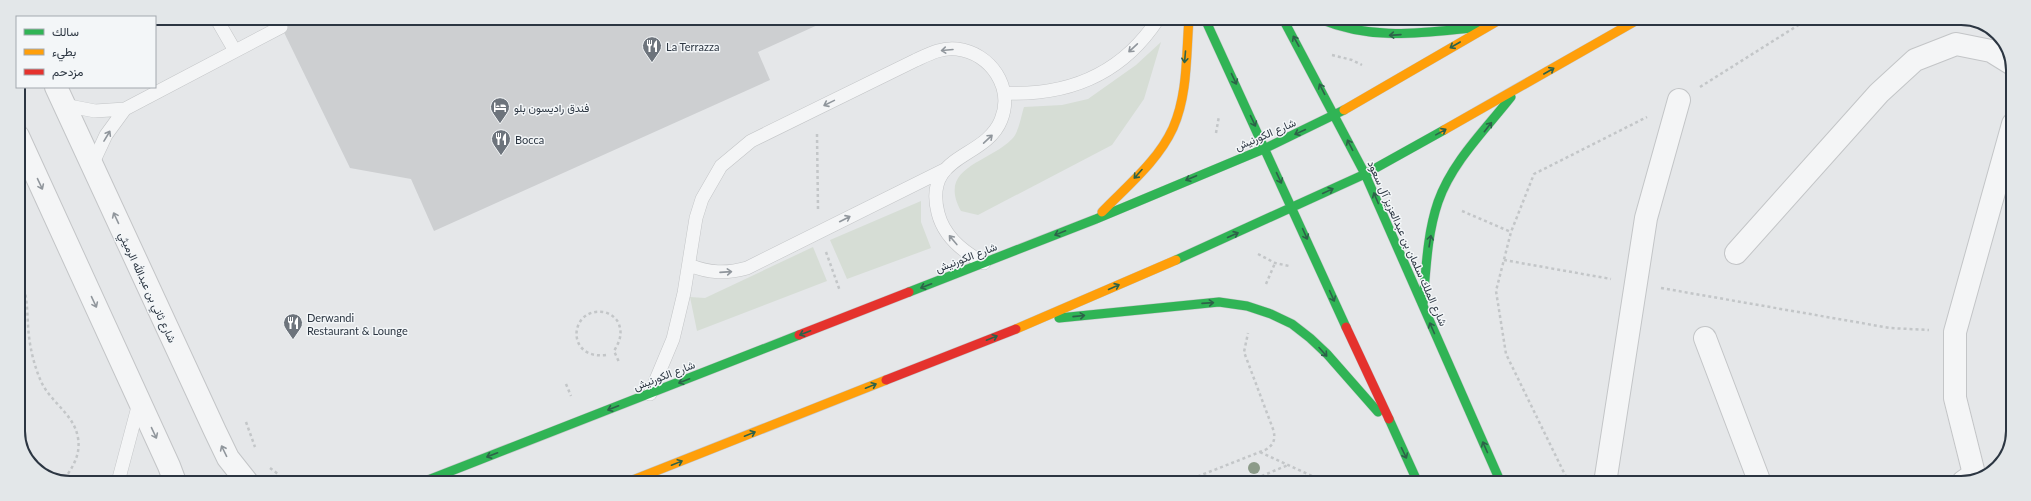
<svg xmlns="http://www.w3.org/2000/svg" width="2031" height="501" font-family="Lato,Vazirmatn,sans-serif">
<style>
.green{fill:#d6ddd5}
.building{fill:#cdcfd1}
.lines{fill:none;stroke-linecap:round;stroke-linejoin:round}
.lane-casing{stroke:#c3c5c7;stroke-width:14}
.street-casing{stroke:#c3c5c7;stroke-width:24}
.fast-casing{stroke:#c3c5c7;stroke-width:10}
.slow-casing{stroke:#c3c5c7;stroke-width:10}
.jam-casing{stroke:#c3c5c7;stroke-width:10}
.path{stroke:#c3c6c8;stroke-width:2.5;stroke-dasharray:3 3;stroke-linecap:butt}
.lane{stroke:#f4f5f6;stroke-width:13}
.street{stroke:#f4f5f6;stroke-width:22}
.fast{stroke:#30b455;stroke-width:9}
.slow{stroke:#ff9f0a;stroke-width:9}
.jam{stroke:#e5322d;stroke-width:9}
.tree{fill:#8c9b89}
.oneway{stroke:#2d6249}
.oneway2{stroke:#90969c}
.labels{text-anchor:middle;dominant-baseline:central;stroke-width:3;stroke-linejoin:round;paint-order:stroke}
.poi-label{font-size:11px;fill:#2c3642;stroke:#f3f6f8;text-anchor:start}
.street-label{font-size:11px;fill:#2c3642;stroke:#f3f6f8}
.rim{fill:none;stroke:#2c3642;stroke-width:2}
</style>
<rect width="100%" height="100%" fill="#e5e7e9"/>
<path class="green" d="M1161,42l-17,57 -32,46 -134,70 -17,-4c-24,-44 26,-47 51,-72 7,-7 9,-23 12,-32l38,-2 26,-6 48,-34z
M921,201v21l10,26 -84,31 -17,-39z
M813,247l14,34 -130,50 -7,-34 15,1z"/>
<path class="building" d="M277,18h556l-75,34 12,28 -336,151 -23,-52 -61,-11z"/>
<g class="lines">
<g class="lane-casing">
<path id="lane" d="M216,18l19,33
M1004,93c64,3 118,-19 154,-74
M64,105l31,6 30,-2 156,-82
M92,165l14,-30 19,-26
M689,265c20,8 37,9 58,3l199,-99
M650,394l23,-55 11,-46 12,-75 6,-19 19,-33 30,-25 165,-81c13,-6 26,-13 41,-11 34,4 57,39 44,71 -16,40 -78,33 -63,93 6,24 25,39 46,50
M118,482l21,-79"/>
</g>
<g class="street-casing">
<path id="street" d="M56,87l159,344 13,27 19,24
M18,136l151,330 6,16
M1736,253l143,-160 36,-33 41,-16 35,7 21,13
M1705,338l55,145
M1963,482l11,-8 -19,-76v-66l58,-208
M1605,483l41,-265 33,-118"/>
</g>
<g class="fast-casing">
<path id="fast" d="M1205,19l141,308
M1283,19l82,155 136,309
M1320,19c56,23 104,13 162,8
M1176,260l189,-86 79,-44
M909,292l187,-73 170,-71 78,-38
M1423,304c3,-34 4,-70 15,-102 14,-40 47,-72 73,-105
M1059,318l160,-16 28,4 24,8 21,10 18,14 17,16 51,58
M1389,419l29,64
M423,482l376,-147"/>
</g>
<g class="slow-casing">
<path id="slow" d="M1344,110l157,-91
M1444,130l195,-111
M1102,212c25,-26 56,-51 71,-84 15,-34 13,-73 16,-109
M1016,329l160,-69
M628,482l258,-102"/>
</g>
<g class="jam-casing">
<path id="jam" d="M1346,327l43,92
M799,335l110,-43
M886,380l130,-51"/>
</g>
<path class="path" d="M1332,55l20,5 10,5
M1700,87l108,-68
M1216,133l3,-17
M817,134l1,75
M1462,211l49,21
M826,252l14,39
M1258,254l17,9 14,3
M1504,260l107,19
M18,272c9,17 9,35 10,53 1,19 5,37 12,54 9,23 34,34 38,59 3,17 -6,31 -16,44
M1266,284l9,-21
M1661,288l229,40 39,2
M606,355c-41,5 -37,-48 -2,-43 5,1 11,5 14,10 5,11 2,19 -4,29l5,11
M566,384l5,12
M246,422l9,25
M1260,452l67,31
M270,468l8,6
M1181,483l84,-33c9,-5 11,-11 8,-21l-29,-77 4,-19
M1245,483l43,-18
M1569,483l-63,-129 -10,-63 15,-59 23,-58 113,-57"/>
<use href="#lane" class="lane"/>
<use href="#street" class="street"/>
<use href="#fast" class="fast"/>
<use href="#slow" class="slow"/>
<use href="#jam" class="jam"/>
</g>
<circle class="tree" cx="1254" cy="468" r="6"/>
<defs><path id="oneway-shaft" d="M-6 0H5M1.5-3L5.5 0L1.5 3" fill="none" stroke-width="1.6" stroke-linecap="round" stroke-linejoin="round"/></defs>
<g class="oneway">
<use href="#oneway-shaft" transform="translate(1395 35) rotate(176)"/>
<use href="#oneway-shaft" transform="translate(1296 41) rotate(-119)"/>
<use href="#oneway-shaft" transform="translate(1455 45) rotate(150)"/>
<use href="#oneway-shaft" transform="translate(1185 57) rotate(95)"/>
<use href="#oneway-shaft" transform="translate(1549 71) rotate(-30)"/>
<use href="#oneway-shaft" transform="translate(1234 79) rotate(65)"/>
<use href="#oneway-shaft" transform="translate(1322 89) rotate(-117)"/>
<use href="#oneway-shaft" transform="translate(1253 121) rotate(65)"/>
<use href="#oneway-shaft" transform="translate(1488 127) rotate(-52)"/>
<use href="#oneway-shaft" transform="translate(1300 132) rotate(155)"/>
<use href="#oneway-shaft" transform="translate(1441 132) rotate(-29)"/>
<use href="#oneway-shaft" transform="translate(1350 145) rotate(-117)"/>
<use href="#oneway-shaft" transform="translate(1138 174) rotate(132)"/>
<use href="#oneway-shaft" transform="translate(1191 178) rotate(157)"/>
<use href="#oneway-shaft" transform="translate(1279 178) rotate(65)"/>
<use href="#oneway-shaft" transform="translate(1328 191) rotate(-25)"/>
<use href="#oneway-shaft" transform="translate(1376 198) rotate(-113)"/>
<use href="#oneway-shaft" transform="translate(1060 233) rotate(158)"/>
<use href="#oneway-shaft" transform="translate(1305 234) rotate(66)"/>
<use href="#oneway-shaft" transform="translate(1233 235) rotate(-24)"/>
<use href="#oneway-shaft" transform="translate(1430 241) rotate(-81)"/>
<use href="#oneway-shaft" transform="translate(926 286) rotate(159)"/>
<use href="#oneway-shaft" transform="translate(1114 287) rotate(-24)"/>
<use href="#oneway-shaft" transform="translate(1332 296) rotate(66)"/>
<use href="#oneway-shaft" transform="translate(1208 303) rotate(-4)"/>
<use href="#oneway-shaft" transform="translate(1079 316) rotate(-6)"/>
<use href="#oneway-shaft" transform="translate(1432 328) rotate(-114)"/>
<use href="#oneway-shaft" transform="translate(805 333) rotate(159)"/>
<use href="#oneway-shaft" transform="translate(992 338) rotate(-22)"/>
<use href="#oneway-shaft" transform="translate(1323 352) rotate(48)"/>
<use href="#oneway-shaft" transform="translate(684 381) rotate(159)"/>
<use href="#oneway-shaft" transform="translate(871 386) rotate(-22)"/>
<use href="#oneway-shaft" transform="translate(613 408) rotate(159)"/>
<use href="#oneway-shaft" transform="translate(750 434) rotate(-22)"/>
<use href="#oneway-shaft" transform="translate(1485 447) rotate(-114)"/>
<use href="#oneway-shaft" transform="translate(1404 453) rotate(64)"/>
<use href="#oneway-shaft" transform="translate(492 455) rotate(159)"/>
<use href="#oneway-shaft" transform="translate(677 463) rotate(-22)"/>
</g>
<g class="oneway2">
<use href="#oneway-shaft" transform="translate(1133 48) rotate(137)"/>
<use href="#oneway-shaft" transform="translate(947 50) rotate(175)"/>
<use href="#oneway-shaft" transform="translate(829 103) rotate(154)"/>
<use href="#oneway-shaft" transform="translate(107 136) rotate(-59)"/>
<use href="#oneway-shaft" transform="translate(988 139) rotate(-43)"/>
<use href="#oneway-shaft" transform="translate(40 184) rotate(65)"/>
<use href="#oneway-shaft" transform="translate(116 218) rotate(-115)"/>
<use href="#oneway-shaft" transform="translate(845 219) rotate(-27)"/>
<use href="#oneway-shaft" transform="translate(953 240) rotate(-130)"/>
<use href="#oneway-shaft" transform="translate(726 272) rotate(-4)"/>
<use href="#oneway-shaft" transform="translate(94 302) rotate(65)"/>
<use href="#oneway-shaft" transform="translate(154 433) rotate(65)"/>
<use href="#oneway-shaft" transform="translate(224 451) rotate(-116)"/>
</g>
<defs>
<g id="restaurant-pin" transform="scale(1)"><path d="M0 17L-7.5 6A9.5 9.5 0 1 1 7.5 6Z" fill="#6d747c" stroke="#f3f6f8"/><path d="M-5-6h1v4h1v-4h1v4h1v-4h1v5L-1.5 .5V6h-2V.5L-5-1ZM5-6V6H3V1.5H1.5Q1.5-4 5-6Z" fill="#fff"/></g>
<g id="hotel-pin" transform="scale(1)"><path d="M0 17L-7.5 6A9.5 9.5 0 1 1 7.5 6Z" fill="#6d747c" stroke="#f3f6f8"/><path d="M-6-4.5h1.5V1H6V5H4.5V3h-9V5H-6ZM-4 0a1.8 1.8 0 1 1 3.6 0ZM.5 0V-2.5h3Q6-2.5 6 0Z" fill="#fff"/></g>
</defs>
<g fill-rule="evenodd">
<use href="#restaurant-pin" x="652" y="46"/>
<use href="#hotel-pin" x="500" y="107"/>
<use href="#restaurant-pin" x="501" y="139"/>
<use href="#restaurant-pin" x="293" y="323"/>
</g>
<g class="labels">
<g class="poi-label">
<text x="666" y="46">La Terrazza</text>
<text x="514" y="107">فندق راديسون بلو</text>
<text x="515" y="139">Bocca</text>
<text x="307" y="317">Derwandi<tspan x="307" dy="13">Restaurant &amp; Lounge</tspan></text>
</g>
<g class="street-label">
<text transform="translate(1265 134) rotate(-23)">شارع الكورنيش</text>
<text transform="translate(1408 243) rotate(66)">شارع الملك سلمان بن عبدالعزيز آل سعود</text>
<text transform="translate(966 257) rotate(-21)">شارع الكورنيش</text>
<text transform="translate(148 287) rotate(65)">شارع ثاني بن عبدالله الرميثي</text>
<text transform="translate(664 375) rotate(-21)">شارع الكورنيش</text>
</g>
</g>
<path d="M0 0H2031V501H0ZM70 25H1961A45 45 0 0 1 2006 70V431A45 45 0 0 1 1961 476H70A45 45 0 0 1 25 431V70A45 45 0 0 1 70 25Z" fill="#e3e7e9" fill-rule="evenodd"/>
<path class="rim" d="M70 25H1961A45 45 0 0 1 2006 70V431A45 45 0 0 1 1961 476H70A45 45 0 0 1 25 431V70A45 45 0 0 1 70 25Z"/>
<rect x="16" y="16" width="140" height="72" fill="#f3f6f8" stroke="#a3a9af"/>
<rect x="24" y="29" width="20" height="6" fill="#30b455" stroke="#a3a9af"/>
<text x="52" y="36" font-size="12" fill="#2c3642">سالك</text>
<rect x="24" y="49" width="20" height="6" fill="#ff9f0a" stroke="#a3a9af"/>
<text x="52" y="56" font-size="12" fill="#2c3642">بطيء</text>
<rect x="24" y="69" width="20" height="6" fill="#e5322d" stroke="#a3a9af"/>
<text x="52" y="76" font-size="12" fill="#2c3642">مزدحم</text>
</svg>
